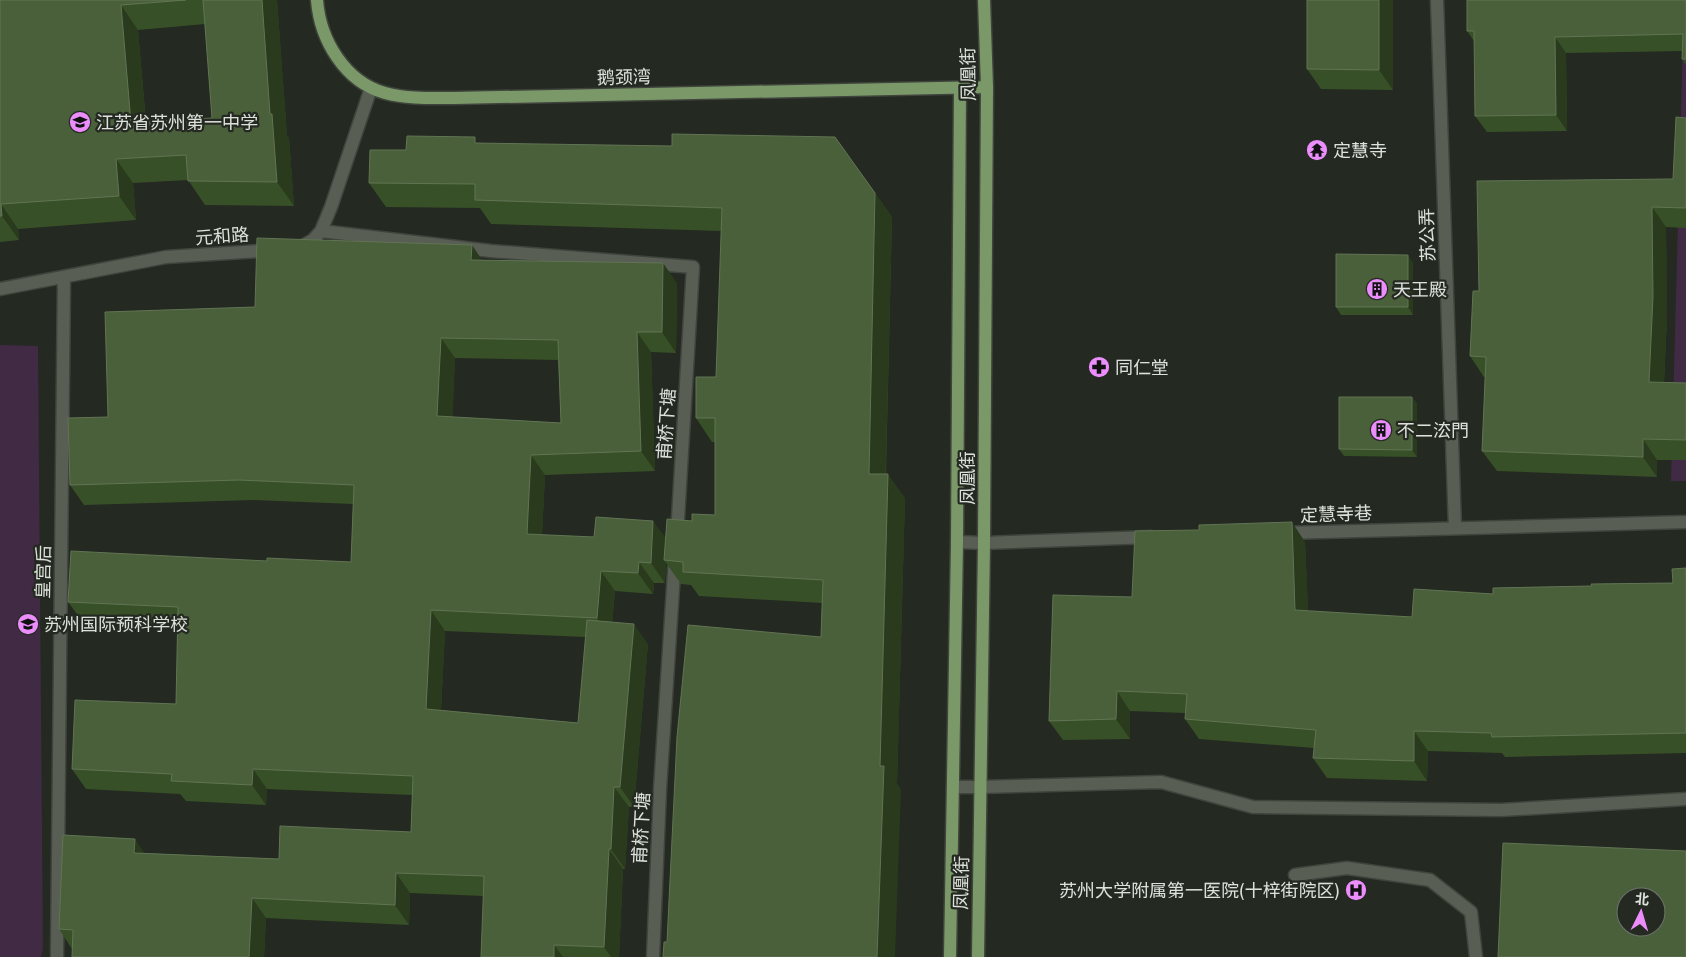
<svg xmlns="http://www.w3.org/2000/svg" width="1686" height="957" font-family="'Public Sans','Noto Sans SC',sans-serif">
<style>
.green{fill:#402a44}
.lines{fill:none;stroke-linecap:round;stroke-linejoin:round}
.minor-casing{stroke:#3f443d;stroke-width:15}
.major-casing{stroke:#3f443d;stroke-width:15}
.minor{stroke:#595e55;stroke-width:12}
.major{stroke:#7b9968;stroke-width:12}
.wall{fill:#385028;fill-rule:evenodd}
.shaded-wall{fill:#293a1d}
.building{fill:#4a603b;stroke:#617454;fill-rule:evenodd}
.labels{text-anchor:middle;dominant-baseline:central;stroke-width:4.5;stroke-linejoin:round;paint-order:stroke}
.street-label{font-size:18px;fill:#dde1db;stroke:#242921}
.poi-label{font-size:18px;fill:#dde1db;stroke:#242921;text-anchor:start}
</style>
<rect width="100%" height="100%" fill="#242921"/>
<path class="green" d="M1684,0h2v481h-15z
M0,345l38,1 5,603 -2,8h-41z"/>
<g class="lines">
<g class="minor-casing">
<path id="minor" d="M1437,0l18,528
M321,231l170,20 202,16 -16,268
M299,248l14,-8 8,-9 10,-24 40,-119
M0,289l166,-32 108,-7
M1284,533l402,-11
M957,542l27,1 167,-6
M953,787h28l180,-5 92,25 248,3 185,-11
M1295,875l52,-7 83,12 41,32 5,45
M57,957l7,-680
M653,957l7,-168 15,-232"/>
</g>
<g class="major-casing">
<path id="major" d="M317,0c3,40 28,82 68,93 22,6 46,5 69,5l533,-11
M950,957l7,-415 3,-454
M978,957l6,-414 3,-456 -3,-87"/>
</g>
<use href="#minor" class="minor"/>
<use href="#major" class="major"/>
</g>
<path class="wall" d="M0,0h277l10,136 2,2 5,68 -89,-1 -17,-25 -55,3 3,37 -118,9 1,11 -19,2zM205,24l7,94 -66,4 -8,-92z
M1307,0h86v90l-72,-1 -14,-20z
M1686,0v65l-4,-6v-8l-116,2 1,78 -80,1 -12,-16 -1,-75 -7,-10z
M1686,118v110l-20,-1 1,90 -3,65 22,1v77h-29v17l-160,-6 -15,-20 3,-74h-1l-14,-21 9,-65 194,-112z
M479,143l396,50 17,24 -6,257 19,24 -8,286 4,6 -234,152 154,-305 1,-34 -123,-7 -8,-11 -10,-1 -15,-21 -1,20h-11l-1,11 -38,-3 -3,31 36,22 -14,163h-5l-4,62h-2l-4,88h-138l3,-61 -74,-3 -1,32 -143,-7 -2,39h-192v-8l-13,-20 86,-76 134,6 132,-27 1,-37 -145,-6 -1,16 -80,-4 -6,-7 -94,-5 -14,-20 104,-65 2,-77 -95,-5 -15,-20 199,-41 84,1 2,-58 -99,-4 -170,5 -14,-20 38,-68 147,-110 227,-47 195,23 -1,70 -25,-1 4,119 -110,4 -3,60 52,2 72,2 26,-18 23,-6v-73h-3l-16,-24 20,-41 6,-146 -231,-7 -11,-16 -94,-1 -17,-24 37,-33zM455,358l103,2 3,63 -109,-6zM445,631l141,6 -8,86 -137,-13z
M1413,263v52h-72l-5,-8z
M1412,397l5,7v53l-73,-1 -5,-7z
M1305,542l3,69 104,6 81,-23 99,-8 81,-3 13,-15v185l-181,4 -3,-4 -74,-2 -1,30 -100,-3 -14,-20 1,-10 -115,-9 -14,-20v-6l-55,-2v28l-67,1 -14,-19z"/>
<path class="shaded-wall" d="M262,0h15l10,136 2,2 5,68 -17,-24 -7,-68z
M1379,0h14v90l-14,-20z
M121,5l17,25 10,118 -17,-25z
M1555,37l11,16 1,78 -11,-16z
M116,159l17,24 3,37 -17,-24z
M875,193l17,24 -7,281 -16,-24z
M1,204l17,25 1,11 -17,-24z
M1652,207l14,20 1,90 -4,85 -14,-20z
M472,245l14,21 -15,-6z
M1408,255l5,8v52l-5,-8z
M663,263l14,20 -1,70 -14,-21z
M637,332l14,20 4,119 -14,-20z
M441,338l14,20 -3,79 -15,-21z
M1412,397l5,7v53l-5,-7z
M1643,439l14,21v17l-14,-20z
M531,455l14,20 -4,79 -14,-20z
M888,474l17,24 -8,286 4,6 -6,167h-18l3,-191z
M653,521l15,20 -4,19 2,3 -1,20 -14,-20z
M1292,522l13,20 4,87 -14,-19z
M639,562l15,21 -1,11 -15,-21z
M601,571l14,20 -4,47 -14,-20z
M431,610l14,21 -5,98 -14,-20z
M634,624l14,20 -14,163 -14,-20z
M1117,691l13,20v28l-14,-20z
M1414,731l14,20 -1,30 -13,-20z
M253,769l14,20 -1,16 -14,-20z
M614,787l15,20 -4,62 -14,-20z
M135,839l14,21 -15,-7z
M609,849l14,20 -4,88h-8l-7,-10z
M396,873l14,20 -1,32 -14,-20z
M252,898l14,20 -2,39h-15z
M554,945l9,12h-9z"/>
<path class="building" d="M0,0h186l-65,5 10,118 81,-5 -9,-118h59l8,114h2l5,68 -89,-1 -2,-26 -70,4 3,37 -118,8 1,12h-2z
M1307,0h72v70l-72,-1z
M1467,0h219v59h-4l1,-25 -128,3 1,78 -81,1 -1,-85h-7z
M1676,117l10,1v90l-34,-1 1,90 -4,85 37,1v57l-43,-1v18l-161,-6 4,-94 -16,-1 3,-65h6l-2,-110 196,-2z
M672,134l163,3 40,56 -6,281h19l-8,292h4l-7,191h-214l1,-15h3l10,-205 11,-112 133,12 2,-57 -140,-8v-10l-19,-2 3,-41 25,2v-7l23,1v-97h-19v-41h20l6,-169 -247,-8v-16l-106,-1 1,-33h36l1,-14 68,1v6l197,3z
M257,238l215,7 -1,15 192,3 -1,69h-25l4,119 -110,4 -4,79 67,3 2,-20 57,4 -2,42 -12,-1 -1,11 -37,-2 -4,47 -166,-8 -5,99 152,14 9,-103 47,4 -14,163h-6l-3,62h-2l-5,98 -50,-2v12h-73l3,-81 -88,-3 -1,32 -143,-7 -3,59h-177l1,-27 -14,-1 4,-94 72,4 -1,14 145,6 1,-33 131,6 2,-56 -160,-7 -1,16 -81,-4 1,-7 -100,-5 3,-69 101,4 2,-97 -110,-5 3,-51 196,10v-3l84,4 3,-77 -115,-5 -169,5 -2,-67 40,-1 -3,-105 150,-5zM441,338l117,2 3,83 -124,-7z
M1336,254l72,1v52h-72z
M1339,397h73v53l-73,-1z
M1292,522l3,88 117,7 2,-28 79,5v-6l99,-2 -1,-2 82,-1 -1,-14 14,-1v165l-194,4 -1,-4 -77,-2v30l-101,-3 3,-28 -131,-11 2,-25 -70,-3 -1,28 -67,2 4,-126 79,2 3,-66 64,-1v-5z
M1503,843l183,8v106h-188zM1626,897h30v30h-30z"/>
<defs>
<g id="school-disc" transform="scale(1.125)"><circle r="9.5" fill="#eb8dfb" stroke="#242921"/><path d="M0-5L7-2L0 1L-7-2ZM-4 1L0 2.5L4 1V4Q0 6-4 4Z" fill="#111"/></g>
<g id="temple-disc" transform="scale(1.125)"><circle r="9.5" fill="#eb8dfb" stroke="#242921"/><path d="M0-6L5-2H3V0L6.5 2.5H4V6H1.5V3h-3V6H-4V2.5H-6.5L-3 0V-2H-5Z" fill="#111"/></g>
<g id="building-disc" transform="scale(1.125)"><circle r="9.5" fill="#eb8dfb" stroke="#242921"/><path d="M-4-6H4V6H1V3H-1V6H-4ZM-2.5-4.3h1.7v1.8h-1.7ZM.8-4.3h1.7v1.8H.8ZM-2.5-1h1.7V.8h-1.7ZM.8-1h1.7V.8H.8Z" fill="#111"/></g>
<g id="pharmacy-disc" transform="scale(1.125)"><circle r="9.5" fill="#eb8dfb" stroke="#242921"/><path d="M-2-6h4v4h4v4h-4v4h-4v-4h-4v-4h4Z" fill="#111"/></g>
<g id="university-disc" transform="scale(1.125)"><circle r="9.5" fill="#eb8dfb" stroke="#242921"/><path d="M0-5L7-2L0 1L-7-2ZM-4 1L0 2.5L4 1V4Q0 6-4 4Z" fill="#111"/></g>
<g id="hospital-disc" transform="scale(1.125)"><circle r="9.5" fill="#eb8dfb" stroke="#242921"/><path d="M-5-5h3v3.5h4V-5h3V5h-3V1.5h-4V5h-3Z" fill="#111"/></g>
</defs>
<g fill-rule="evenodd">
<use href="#school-disc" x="80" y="122"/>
<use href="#temple-disc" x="1317" y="150"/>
<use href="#building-disc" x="1377" y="289"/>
<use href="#pharmacy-disc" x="1099" y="367"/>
<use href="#building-disc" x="1381" y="430"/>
<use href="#university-disc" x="28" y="624"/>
<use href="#hospital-disc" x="1356" y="890"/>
</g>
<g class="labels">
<g class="street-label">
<text transform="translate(968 74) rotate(-91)">凤凰街</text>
<text transform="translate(624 77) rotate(-1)">鹅颈湾</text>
<text transform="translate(1427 235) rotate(-92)">苏公弄</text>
<text transform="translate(222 236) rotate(-4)">元和路</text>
<text transform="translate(666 424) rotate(-86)">甫桥下塘</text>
<text transform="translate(967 478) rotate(-90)">凤凰街</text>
<text transform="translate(1336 514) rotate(-2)">定慧寺巷</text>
<text transform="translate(43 572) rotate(-89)">皇宫后</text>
<text transform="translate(641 828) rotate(-87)">甫桥下塘</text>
<text transform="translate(961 883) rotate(-89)">凤凰街</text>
</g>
<g class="poi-label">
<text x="96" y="122">江苏省苏州第一中学</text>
<text x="1333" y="150">定慧寺</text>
<text x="1393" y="289">天王殿</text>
<text x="1115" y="367">同仁堂</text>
<text x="1397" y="430">不二㳒門</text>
<text x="44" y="624">苏州国际预科学校</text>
<text x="1340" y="890" text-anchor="end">苏州大学附属第一医院(十梓街院区)</text>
</g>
</g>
<g transform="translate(1641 912) rotate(5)"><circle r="24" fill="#242921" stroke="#6e736b"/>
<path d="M0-4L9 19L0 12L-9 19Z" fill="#eb8dfb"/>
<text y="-8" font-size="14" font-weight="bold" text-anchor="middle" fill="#dde1db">北</text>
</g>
</svg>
